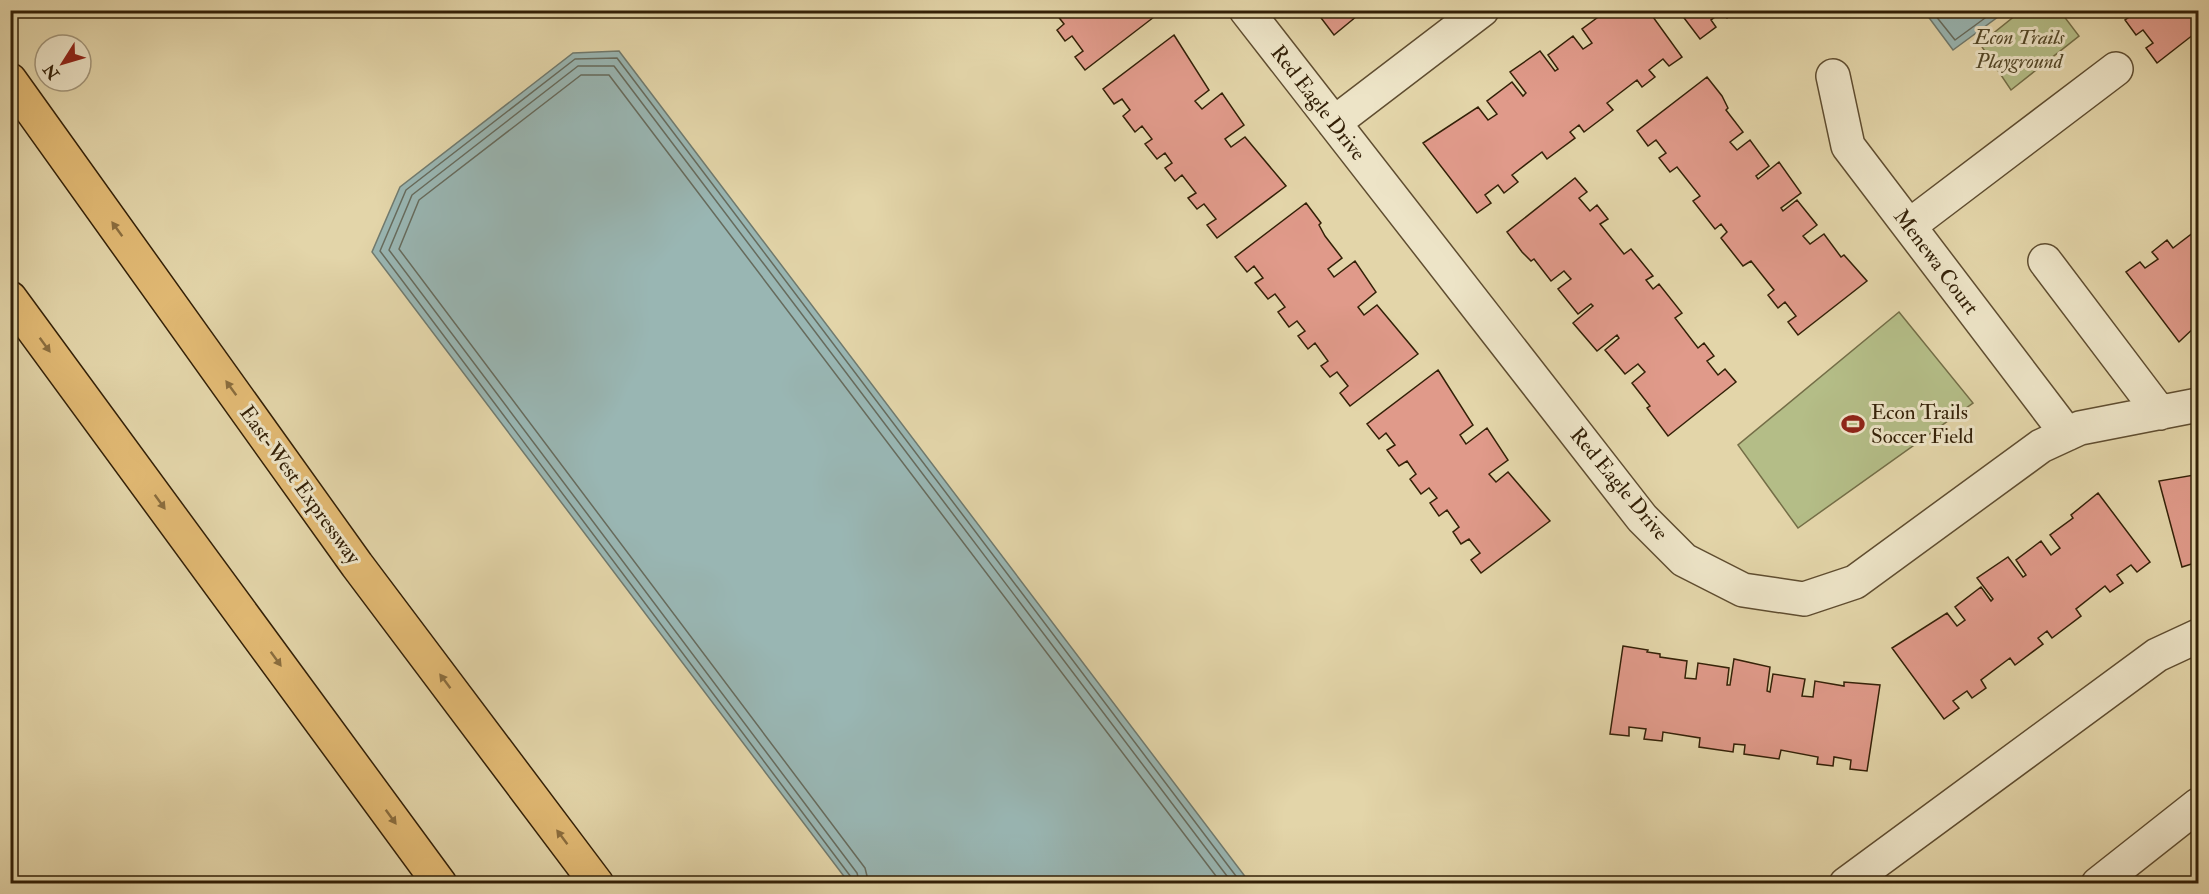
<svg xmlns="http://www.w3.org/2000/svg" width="2209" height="894" font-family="'IM FELL Double Pica',serif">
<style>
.green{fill:#b4bd87;stroke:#746e47;stroke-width:1.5}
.water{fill:#99b6b3;stroke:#707a6e;stroke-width:1.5}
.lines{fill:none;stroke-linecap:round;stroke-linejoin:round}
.shore{stroke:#666b5d;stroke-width:1.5}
.building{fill:#e09a8a;stroke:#332007;stroke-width:1.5}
.minor-casing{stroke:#5f4d30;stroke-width:36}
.highway-casing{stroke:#332007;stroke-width:36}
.minor{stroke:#ede4c7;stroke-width:33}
.highway{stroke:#e2ba74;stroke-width:33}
.oneway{fill:#8a6d3e}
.labels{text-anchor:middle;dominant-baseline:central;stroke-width:6;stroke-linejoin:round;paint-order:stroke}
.park-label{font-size:21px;font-style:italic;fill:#534727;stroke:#ede4c7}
.street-label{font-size:21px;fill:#332007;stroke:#ede4c7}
.poi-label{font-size:21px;fill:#332007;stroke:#ede4c7;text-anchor:start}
</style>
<rect width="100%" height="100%" fill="#e3d5a9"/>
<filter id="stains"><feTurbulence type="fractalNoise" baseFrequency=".00333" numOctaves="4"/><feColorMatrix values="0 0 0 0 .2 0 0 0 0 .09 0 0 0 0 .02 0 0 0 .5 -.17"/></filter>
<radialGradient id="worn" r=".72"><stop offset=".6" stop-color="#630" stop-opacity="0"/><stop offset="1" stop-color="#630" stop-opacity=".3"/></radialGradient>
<path class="green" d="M2021,11h39l19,25 -68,54 -31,-46z
M1899,312l74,91 -175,125 -60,-83z"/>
<path class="water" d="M1924,11h82l-53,39z
M619,51l631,832h-401l-477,-631 28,-65 173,-134z"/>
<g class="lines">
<path class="shore" d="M1931,10l24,30 41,-30
M853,884l-2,-7 -471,-626 26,-61 169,-131 42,-1 625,826
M860,884l-3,-11 -468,-623 23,-55 166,-129h36l619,818
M869,884l-4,-16 -466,-619 20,-49 162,-125h28l613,809"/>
</g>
<path class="building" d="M1053,10h95l6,7 -69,53 -10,-13 8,-6 -11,-15 -7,5 -8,-11 7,-6z
M1315,10h47l1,1 -29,24z
M1603,10h45l34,47 -13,9 -6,-7 -14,11 6,7 -13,10 -5,-7 -30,23 6,7 -29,22 -5,-7 -9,7 5,6 -28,21 -5,-7 -30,23 6,7 -14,11 -6,-8 -13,10 6,8 -14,10 -54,-70 55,-36 10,13 9,-6 -10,-13 25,-19 11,14 3,-3 -16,-21 30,-21 15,20 3,-2 -10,-14 25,-19 10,13 9,-6 -10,-14 23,-17z
M1678,10h59l-10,8 -5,-6 -11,8 5,7 -16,12z
M2129,10h69v21l-41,32 -11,-15 7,-5 -10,-13 -7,5 -11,-15 7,-5z
M1174,35l35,55 -14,11 7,8 20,-16 22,32 -19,14 6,8 14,-10 41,49 -69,52 -10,-13 9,-6 -12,-15 -7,5 -9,-11 8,-5 -14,-18 -7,6 -10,-13 7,-5 -7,-10 -8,6 -12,-15 7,-5 -10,-13 -7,6 -12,-16 7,-6 -8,-11 -8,5 -11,-15z
M1707,77l15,19 6,12 -2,2 17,22 -13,10 7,8 13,-10 19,26 -13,10 2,3 21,-17 22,31 -20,15 2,3 14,-11 20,25 -14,11 7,8 14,-10 17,23 3,-2 23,26 -69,54 -10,-13 8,-6 -11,-14 -7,6 -10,-13 6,-5 -23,-29 -8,5 -22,-28 6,-6 -6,-8 -6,5 -22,-28 7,-5 -23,-29 -7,5 -11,-14 7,-5 -10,-13 -8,6 -11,-15z
M1575,178l12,14 -8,6 11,13 7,-6 11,14 -8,5 24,30 7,-5 22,27 -7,4 7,9 6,-5 23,29 -7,5 23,30 6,-5 10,13 -7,5 11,14 7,-6 11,13 -68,54 -21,-28 3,-2 -18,-23 13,-11 -7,-8 -13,10 -20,-24 14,-12 -2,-3 -20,16 -24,-28 20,-17 -2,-2 -13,10 -20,-25 13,-10 -7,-8 -13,10 -17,-22 -3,2 -9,-9 -15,-20z
M1306,203l15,20 -2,2 6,11 17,22 -14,11 6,8 21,-16 21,31 -18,15 6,8 13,-10 41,49 -68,52 -10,-13 8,-7 -11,-14 -7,5 -9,-11 7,-5 -13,-18 -7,6 -10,-13 7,-5 -8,-10 -8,6 -11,-15 7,-5 -10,-13 -7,5 -13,-16 8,-5 -9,-12 -7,6 -12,-15z
M2198,229v95l-19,18 -53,-70 14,-10 5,6 13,-9 -6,-7 15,-12 6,8z
M1438,370l35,55 -13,10 6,9 21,-16 21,32 -19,14 7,8 12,-10 42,49 -69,52 -10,-13 9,-7 -11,-14 -8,5 -8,-12 6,-5 -12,-17 -8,6 -9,-13 7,-5 -8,-10 -8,6 -11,-15 6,-5 -9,-13 -8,5 -12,-16 8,-5 -9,-12 -7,6 -12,-15z
M2194,475l1,3 3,-1v85l-16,5 -23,-86z
M2098,493l52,69 -13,10 -6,-7 -14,10 6,8 -13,9 -5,-6 -29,23 5,7 -29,22 -5,-7 -9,7 5,6 -28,21 -5,-7 -29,22 5,8 -14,10 -5,-7 -14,10 6,7 -15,11 -52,-71 55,-35 10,13 8,-6 -10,-13 26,-20 10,14 2,-2 -16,-21 31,-21 15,20 3,-2 -10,-15 25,-19 10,14 9,-7 -10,-13 23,-17 -2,-3z
M1623,646l25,4 -1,2 13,2v3l27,4 -2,17 11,1 2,-16 31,5 -2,17h3l4,-26 36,8 -3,24 3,1 3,-18 32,5 -3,17 11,1 2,-16 29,5v-4l36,3 -13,86 -17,-2 1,-9 -17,-3 -1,9 -16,-2 1,-7 -37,-7 -2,9 -35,-5 1,-9 -11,-1 -1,8 -34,-5 1,-9 -37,-6 -1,9 -18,-2 2,-10 -17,-2v9l-19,-2z"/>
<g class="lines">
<g class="minor-casing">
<path id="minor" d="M1246,10l396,508 42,42 59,30 61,9 51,-17 186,-136 39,-18 118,-23
M1833,76l15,70 219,288
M1334,123l148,-113
M1909,226l207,-157
M2045,261l115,152
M1846,884l311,-229 41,-19
M2098,884l100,-79"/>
</g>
<g class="highway-casing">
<path id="highway" d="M10,80l347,485 240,319
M10,298l430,586"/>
</g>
<use href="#minor" class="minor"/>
<use href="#highway" class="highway"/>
</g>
<defs><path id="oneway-solid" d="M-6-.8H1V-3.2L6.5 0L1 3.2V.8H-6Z" transform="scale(1.5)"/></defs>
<g class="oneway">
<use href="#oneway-solid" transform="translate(117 229) rotate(-126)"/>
<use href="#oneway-solid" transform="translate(45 345) rotate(54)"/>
<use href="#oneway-solid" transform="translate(231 388) rotate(-126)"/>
<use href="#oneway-solid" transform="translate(160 502) rotate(54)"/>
<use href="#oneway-solid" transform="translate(276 659) rotate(54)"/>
<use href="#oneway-solid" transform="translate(445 681) rotate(-127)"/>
<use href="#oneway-solid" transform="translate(391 817) rotate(54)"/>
<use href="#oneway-solid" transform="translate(562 837) rotate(-127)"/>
</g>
<defs>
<g id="stadium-bare" transform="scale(1.8)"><path d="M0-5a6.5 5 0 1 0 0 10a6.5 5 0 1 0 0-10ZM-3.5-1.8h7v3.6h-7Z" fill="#8f2418" stroke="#ede4c7" stroke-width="2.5" paint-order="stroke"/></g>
</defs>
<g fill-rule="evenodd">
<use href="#stadium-bare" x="1853" y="424"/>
</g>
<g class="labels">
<g class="park-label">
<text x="2019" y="37">Econ Trails<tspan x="2019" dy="24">Playground</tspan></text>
</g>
<g class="street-label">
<text transform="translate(1318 103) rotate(52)">Red Eagle Drive</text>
<text transform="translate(1936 262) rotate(53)">Menewa Court</text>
<text transform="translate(1619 484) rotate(50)">Red Eagle Drive</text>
<text transform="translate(300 485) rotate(54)">East-West Expressway</text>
</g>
<g class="poi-label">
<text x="1871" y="412">Econ Trails<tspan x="1871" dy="24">Soccer Field</tspan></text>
</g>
</g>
<rect width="2209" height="894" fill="none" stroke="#e3d5a9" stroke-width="36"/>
<rect x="12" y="12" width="2185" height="870" fill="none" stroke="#332007" stroke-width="3"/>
<rect x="18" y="18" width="2173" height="858" fill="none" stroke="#332007" stroke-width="1.5"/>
<g transform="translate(63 63) rotate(233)"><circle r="28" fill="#ede4c7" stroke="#a3967a" stroke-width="1.5"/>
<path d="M0-4.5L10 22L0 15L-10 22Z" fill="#8f2418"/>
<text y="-9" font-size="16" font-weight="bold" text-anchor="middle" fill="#332007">N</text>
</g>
<rect width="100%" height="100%" filter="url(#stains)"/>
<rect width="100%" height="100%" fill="url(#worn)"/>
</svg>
